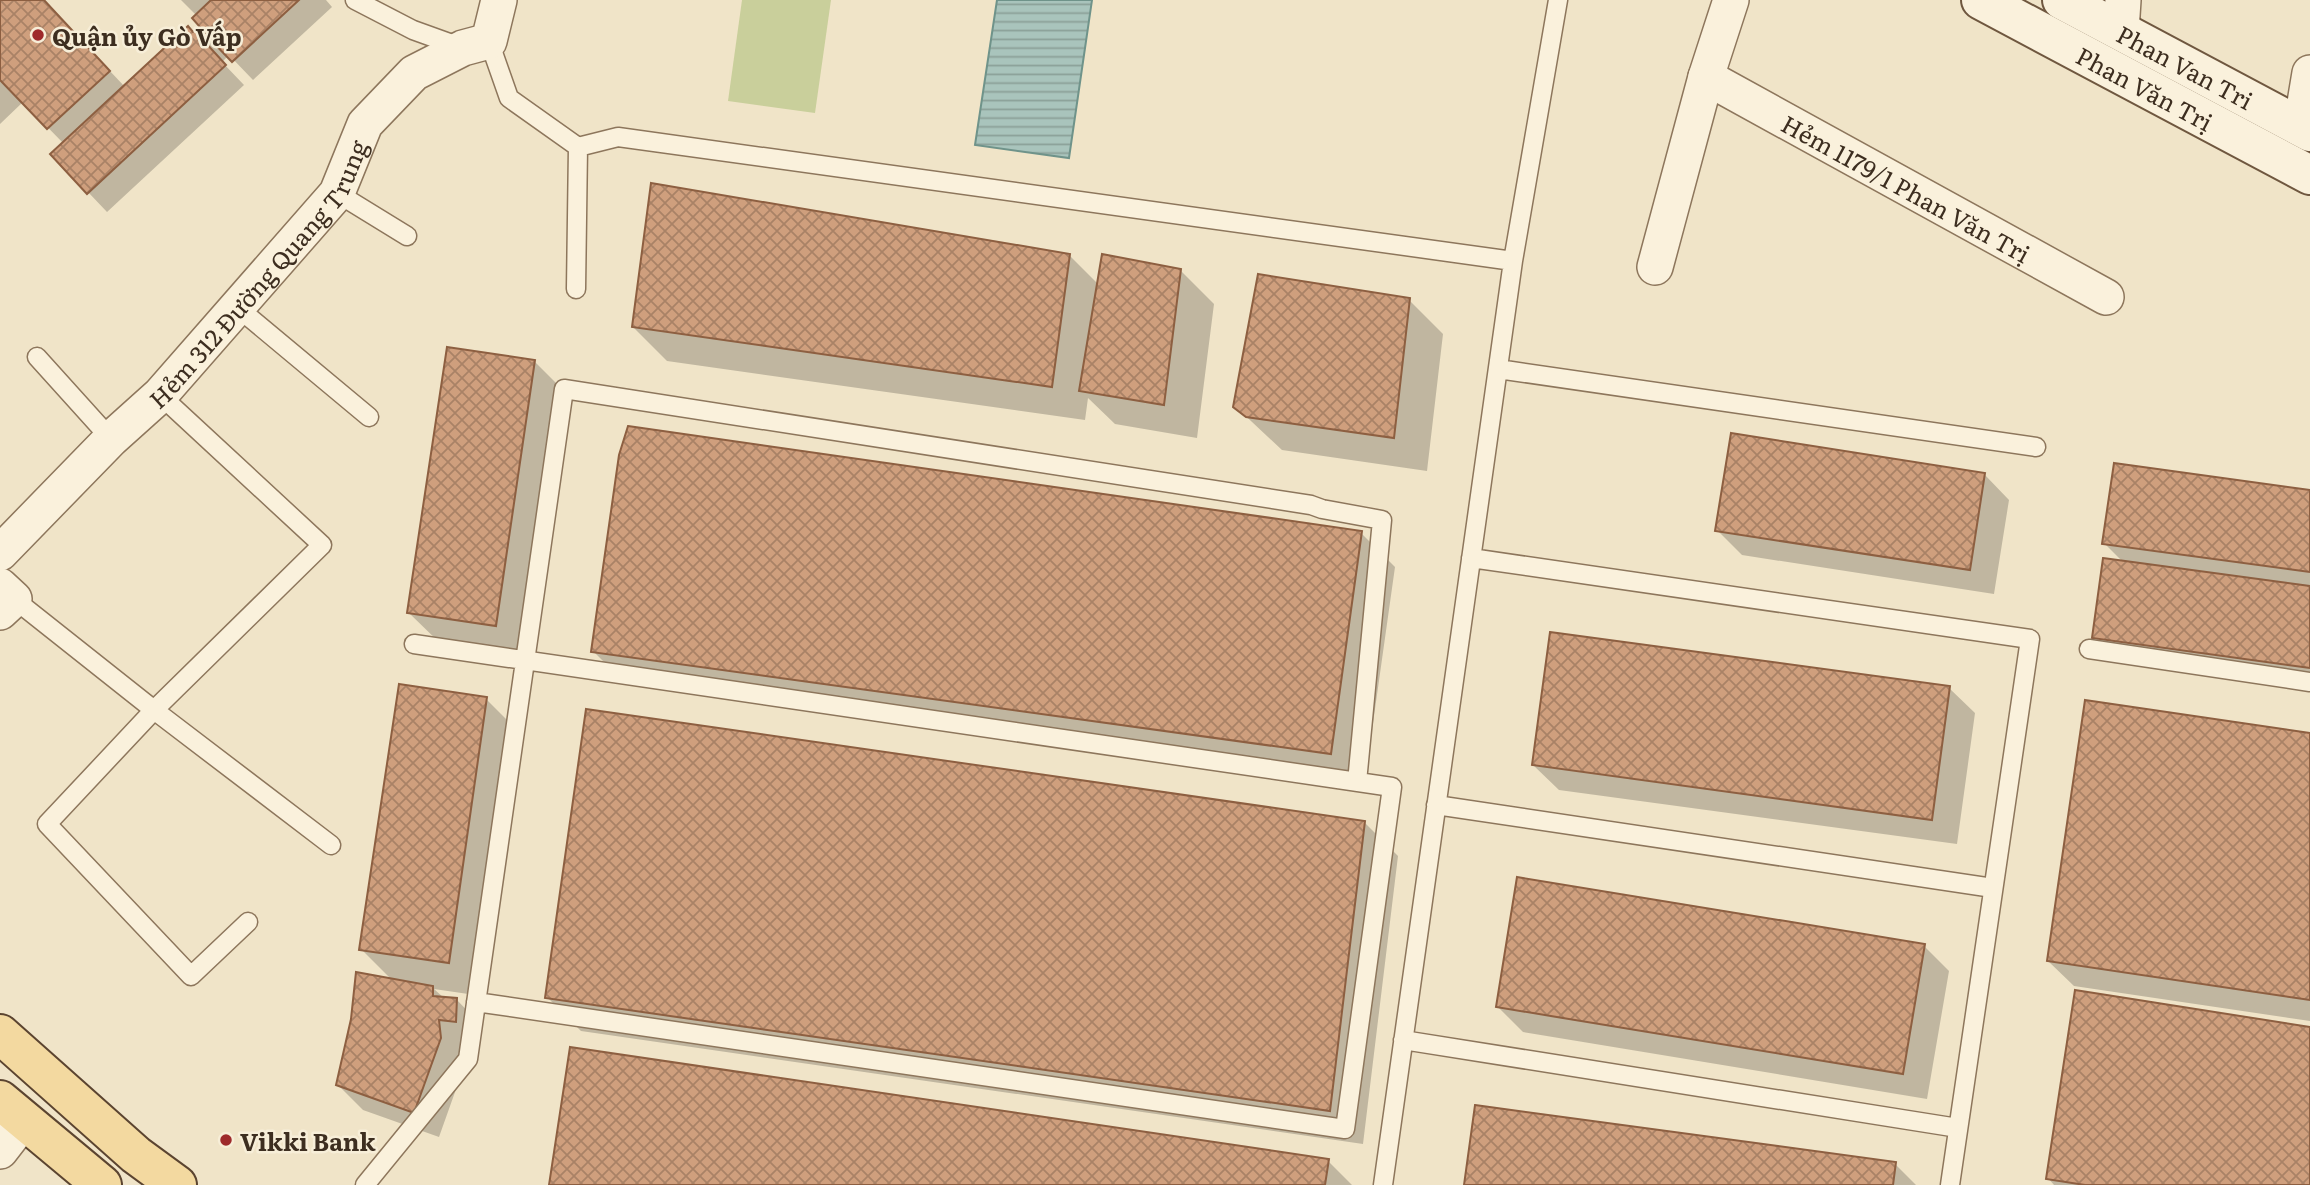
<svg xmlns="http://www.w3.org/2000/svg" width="2310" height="1185" font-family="Literata,serif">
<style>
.grass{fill:#c9cf9b}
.water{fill:url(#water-rules);stroke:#6f938a;stroke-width:2}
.shadow{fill:#0003}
.building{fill:url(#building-cross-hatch);stroke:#8d5f41;stroke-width:2}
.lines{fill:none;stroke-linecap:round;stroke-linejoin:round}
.lane-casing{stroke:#8d765c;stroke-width:21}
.street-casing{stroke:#8d765c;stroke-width:38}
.secondary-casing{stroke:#6f573f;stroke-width:42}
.primary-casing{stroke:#5b4430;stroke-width:42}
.lane{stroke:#faf1dc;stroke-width:18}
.street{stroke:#faf1dc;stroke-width:35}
.secondary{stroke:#faf1dc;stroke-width:38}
.primary{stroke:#f3d9a0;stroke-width:38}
.poi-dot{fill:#9e2a2b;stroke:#f7eed8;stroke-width:2.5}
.labels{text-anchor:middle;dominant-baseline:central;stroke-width:5;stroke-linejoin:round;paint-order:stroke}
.poi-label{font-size:24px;font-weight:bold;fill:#3d2e20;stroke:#f7eed8;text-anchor:start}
.street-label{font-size:24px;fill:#3d2e20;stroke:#f7eed8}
</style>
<defs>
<pattern id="water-rules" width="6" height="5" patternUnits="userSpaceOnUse" patternTransform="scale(1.75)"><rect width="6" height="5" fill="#a9c4bc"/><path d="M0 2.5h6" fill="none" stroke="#8ba098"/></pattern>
<pattern id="building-cross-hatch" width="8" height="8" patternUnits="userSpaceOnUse" patternTransform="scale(1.75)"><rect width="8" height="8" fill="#cf9f7d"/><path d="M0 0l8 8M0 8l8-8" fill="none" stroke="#a98266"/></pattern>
</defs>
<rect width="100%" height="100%" fill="#f0e4c8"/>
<path class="grass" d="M742,0h89l-16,113 -87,-12z"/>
<path class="water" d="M997,0h95l-23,158 -94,-13z"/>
<path class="shadow" d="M0,0h43l82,87 77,-60 -5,-11 -16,-16h145l6,7 -79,73 -24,-25 -7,7 22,23 -137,127 -19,-20 -24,-48 -41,-42 -23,22z
M1069,255l30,30 81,-15 34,34 -17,134 -82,-14 -27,-26 -3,22 -418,-59 -34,-34z
M1409,300l34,34 -16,137 -145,-21 -47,-44z
M534,361l34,34 -38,264 -87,-13 -34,-33z
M1984,474l25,26 -15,94 -252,-39 -25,-25z
M2310,492v197l-191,-27 -25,-25 29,-75 -19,-19z
M1361,533l34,34 -31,220 -737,-102 -34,-34z
M1949,688l26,25 -18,131 -398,-54 -26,-25z
M486,699l34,34 -38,263 -48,-7 10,9 12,1 25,26 -1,21 -17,-1 2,19 -26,73 -76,-27 -25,-25 54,-105 -31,-31z
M2310,735v286l-236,-35 -26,-25z
M1364,822l34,34 -35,288 -782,-113 -34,-34z
M1924,946l25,25 -22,128 -404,-67 -25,-25z
M2310,1029v156h-256l-6,-7z
M1328,1161l24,24h-802z
M1895,1164l21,21h-450z"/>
<path class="building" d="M0,0h44l66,71 -63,58 -47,-49z
M211,0h88l-67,62 -24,-25 -4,4 22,24 -139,129 -37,-40 138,-128 5,6 7,-5 -8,-9z
M651,183l419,71 -18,133 -420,-60z
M1102,254l79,15 -17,136 -85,-14z
M1258,274l152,24 -16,140 -148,-21 -13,-10z
M447,347l88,13 -39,266 -89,-13z
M628,426l734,105 -31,223 -740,-102 28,-197z
M1731,433l254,40 -15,97 -255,-39z
M2114,463l196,27v82l-208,-28z
M2103,558l207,28v82l-218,-30z
M1550,632l400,54 -18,134 -400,-55z
M399,684l88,13 -38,266 -90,-13z
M2085,700l225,33v267l-263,-39z
M586,709l779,112 -35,290 -785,-113z
M1517,877l408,67 -22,130 -407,-67z
M356,972l77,14v10l24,2 -1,24 -17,-2 2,18 -27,75 -78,-28 15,-66z
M2075,990l235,37v158h-225l-39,-6z
M570,1047l759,112 -4,26h-776z
M1475,1105l421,57 -3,23h-429z"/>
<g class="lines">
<g class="lane-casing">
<path id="lane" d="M355,0l58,30 50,18
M489,41l20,57 69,49
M337,193l70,43
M576,289l2,-142 40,-10 895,124
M237,307l132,110
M37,357l74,82
M1498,369l538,78
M160,395l162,150 -168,165 177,135
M1471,558l559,81 -80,546
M14,599l140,111 -107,114 144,152 57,-54
M414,644l978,143 -47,342 -869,-127
M2089,649l221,33
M1436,805l557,83
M1403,1040l555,88
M365,1185l103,-126 96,-670 747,116 11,4 60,11 -25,262
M1383,1185l130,-924 45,-261"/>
</g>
<g class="street-casing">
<g id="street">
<path d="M2121,31l2,-31"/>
<path id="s1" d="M1706,77l400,220"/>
<path d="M2301,127l9,-54"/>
<path d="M1655,267l51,-190 25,-77"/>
<path id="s2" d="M0,553l111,-114 49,-44 177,-202 28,-69 49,-51 49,-25 26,-7 10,-41"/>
<path d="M0,586l14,13 -14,13"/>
<path d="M0,1151l24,-31"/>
</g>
</g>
<g class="secondary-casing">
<g id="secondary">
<path id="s3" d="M1981,0l329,175"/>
<path id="s4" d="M2062,0l248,132"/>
</g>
</g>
<g class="primary-casing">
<path id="primary" d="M0,1034l136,121 41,30
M0,1100l102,85"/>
</g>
<use href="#lane" class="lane"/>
<use href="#street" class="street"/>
<use href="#secondary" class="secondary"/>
<use href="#primary" class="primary"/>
</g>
<g class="poi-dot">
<circle cx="38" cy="35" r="7"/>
<circle cx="226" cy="1140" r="7"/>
</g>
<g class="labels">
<g class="poi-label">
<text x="52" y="35">Quận ủy Gò Vấp</text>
<text x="240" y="1140">Vikki Bank</text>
</g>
<g class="street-label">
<text stroke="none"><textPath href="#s4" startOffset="140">Phan Van Tri</textPath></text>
<text stroke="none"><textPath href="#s3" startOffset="186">Phan Văn Trị</textPath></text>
<text stroke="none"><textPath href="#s1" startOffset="229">Hẻm 1179/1 Phan Văn Trị</textPath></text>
<text stroke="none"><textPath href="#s2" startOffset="382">Hẻm 312 Đường Quang Trung</textPath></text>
</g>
</g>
</svg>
